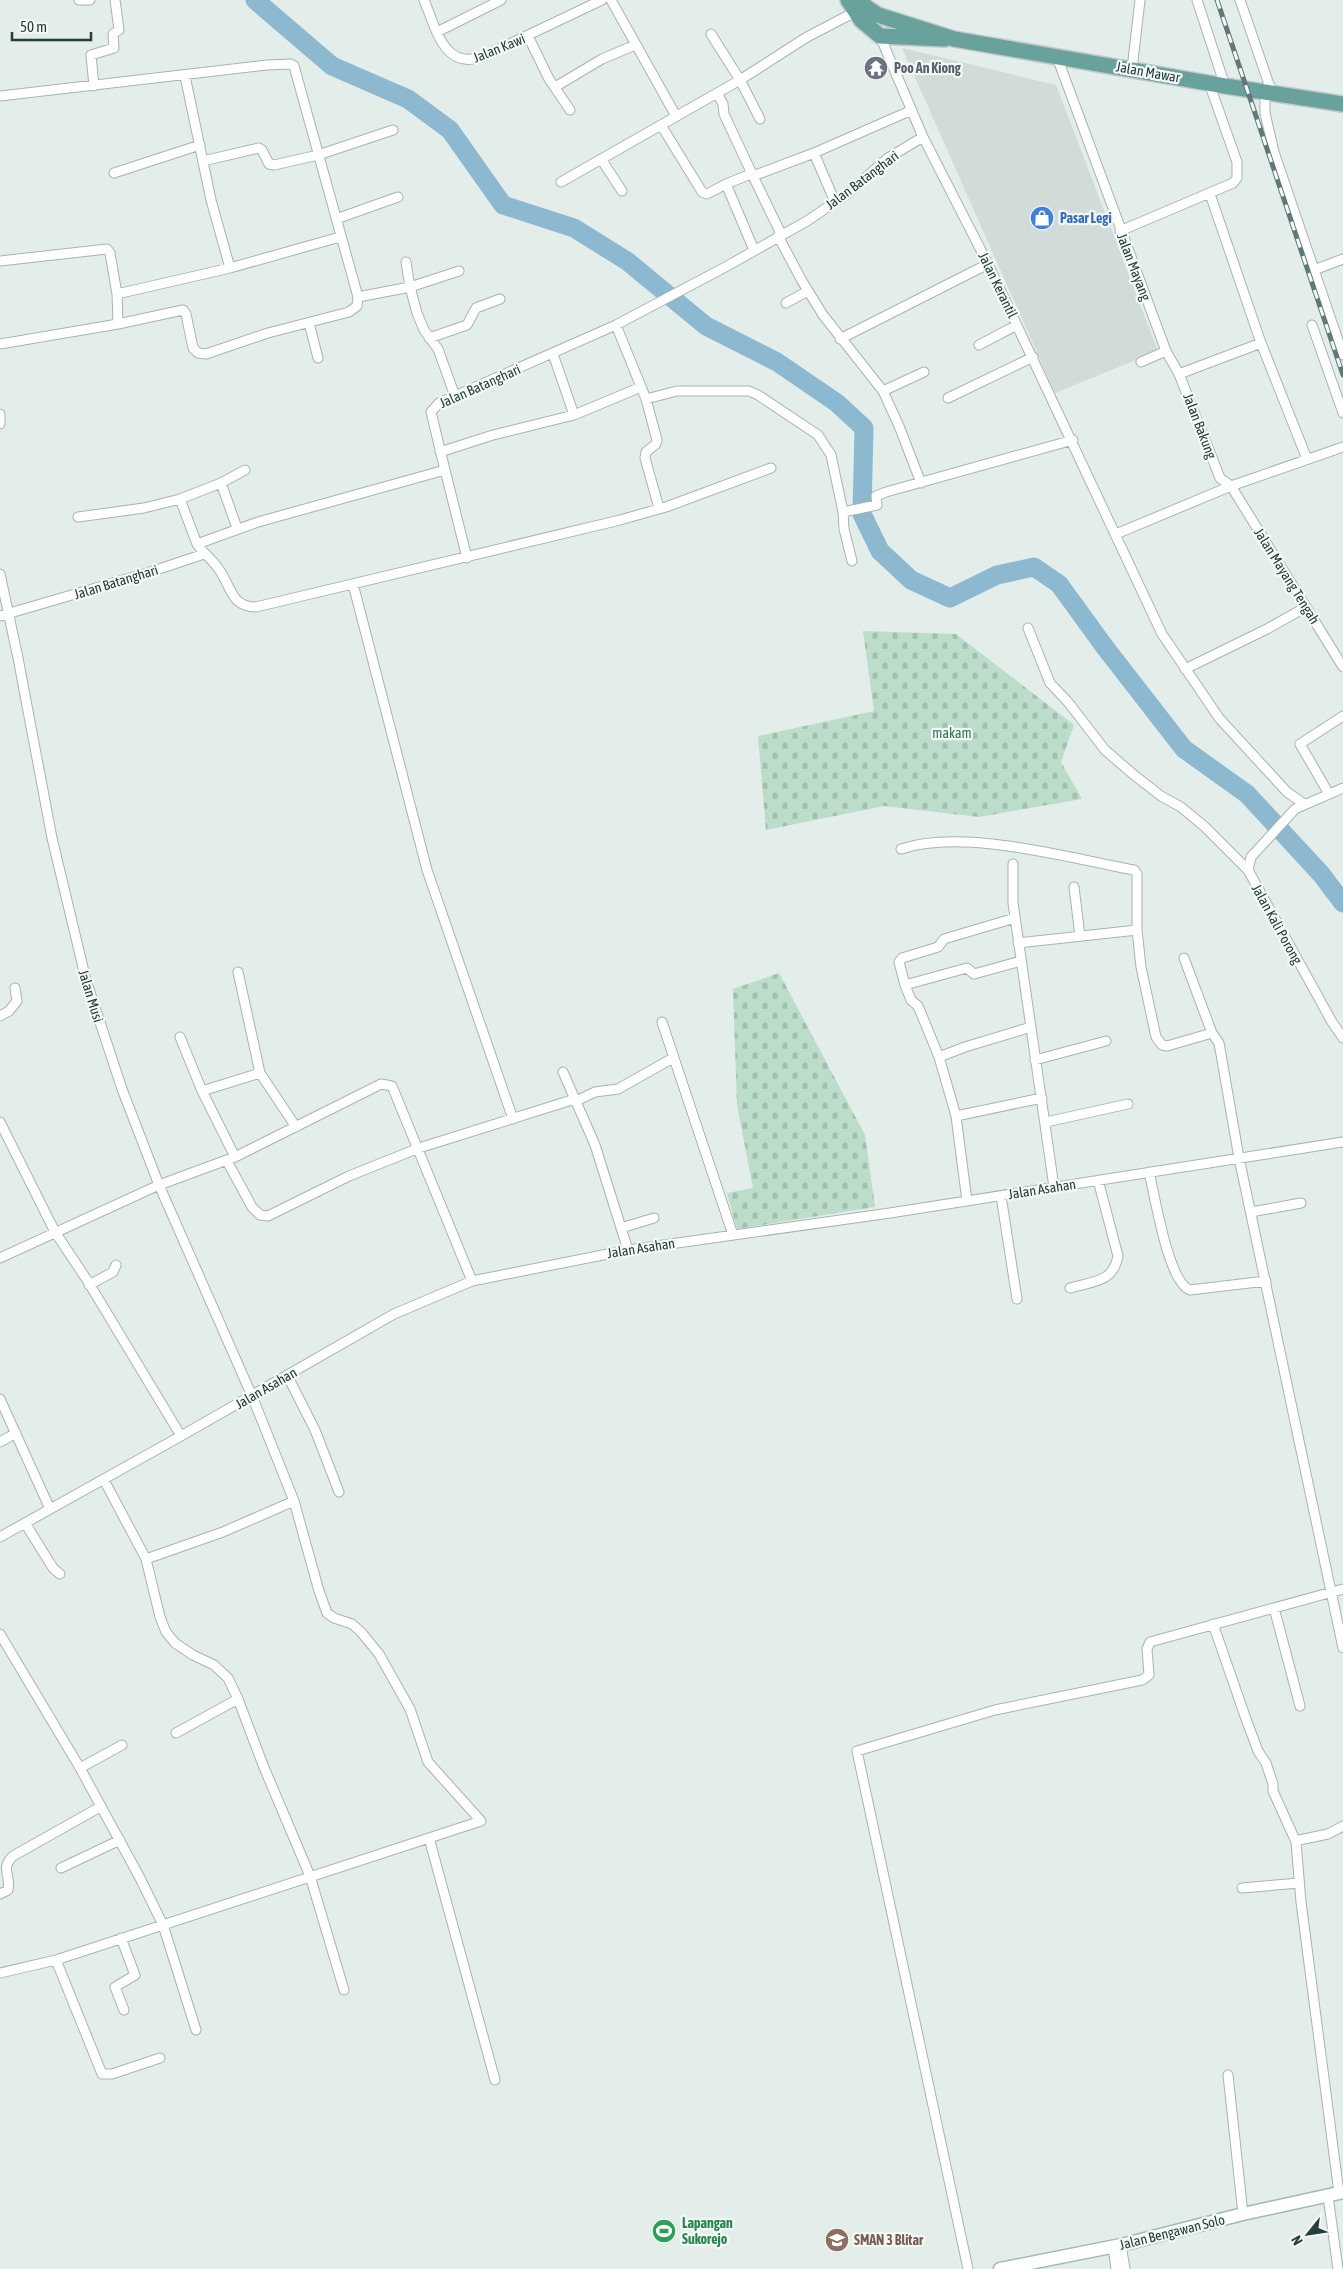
<svg xmlns="http://www.w3.org/2000/svg" width="1343" height="2269" font-family="'Asap Condensed',sans-serif">
<style>
.built{fill:#d1dcd9}
.cemetery{fill:url(#cemetery-stones)}
.lines{fill:none;stroke-linecap:round;stroke-linejoin:round}
.river{stroke:#8db9d0;stroke-width:19}
.minor-casing{stroke:#a6b5b2;stroke-width:11}
.secondary-casing{stroke:#a2b8b4;stroke-width:15}
.primary-casing{stroke:#c1c9c8;stroke-width:18}
.minor{stroke:#fff;stroke-width:9}
.secondary{stroke:#fff;stroke-width:12}
.primary{stroke:#69a19d;stroke-width:15}
.rail-casing{stroke:#5e7977;stroke-width:5}
.rail{stroke:#f4f9f7;stroke-width:3;stroke-dasharray:9;stroke-linecap:butt}
.labels{text-anchor:middle;dominant-baseline:central;stroke-width:4.5;stroke-linejoin:round;paint-order:stroke}
.street-label{font-size:14px;fill:#233e3b;stroke:#f4f9f7}
.worship-label{font-size:14px;font-weight:bold;fill:#5b616d;stroke:#f4f9f7;text-anchor:start}
.shop-label{font-size:14px;font-weight:bold;fill:#366cbe;stroke:#f4f9f7;text-anchor:start}
.park-label{font-size:14px;fill:#2e7456;stroke:#f4f9f7}
.leisure-label{font-size:14px;font-weight:bold;fill:#27864d;stroke:#f4f9f7;text-anchor:start}
.education-label{font-size:14px;font-weight:bold;fill:#785e54;stroke:#f4f9f7;text-anchor:start}
</style>
<defs>
<pattern id="cemetery-stones" width="16" height="16" patternUnits="userSpaceOnUse" patternTransform="scale(1.25)"><rect width="16" height="16" fill="#bdddcb"/><path d="M2 7V4a2 2 0 0 1 4 0v3zM10 15v-3a2 2 0 0 1 4 0v3z" fill="#a2bfaf"/></pattern>
</defs>
<rect width="100%" height="100%" fill="#e3edea"/>
<path class="built" d="M902,48l154,37 102,266 -103,42z"/>
<path class="cemetery" d="M863,631l93,3 118,91 -13,37 21,37 -103,18 -95,-11 -118,24 -8,-94 116,-25z
M779,973l86,162 10,72 -138,22 -10,-36 26,-5 -16,-83 -4,-116z"/>
<g class="lines">
<path class="river" d="M255,0l77,66 76,33 42,31 53,75 71,23 53,33 79,65 71,36 60,41 27,25 -2,86 18,37 31,29 39,18 47,-23 37,-8 25,17 45,62 80,103 63,45 74,80 22,29"/>
<g class="minor-casing">
<path id="minor" d="M79,0h11
M424,0c12,28 20,72 60,56l118,-56
M611,0l65,116
M1197,0l28,86
M1240,0l32,93
M437,32l64,-32
M711,34l29,46 20,39
M528,36l21,43 21,31
M880,36l43,101 65,127 174,370 57,84 68,74 17,12
M1057,57l109,294 13,23 41,104 11,8 112,181
M1132,69l8,-69
M185,76l26,124 19,68
M94,86l-3,-31 23,-7 -1,-14 6,-4 -4,-30
M555,87l47,-28 33,-14
M1265,92v21l9,39 69,203
M717,93l6,11 1,10 29,62
M0,96l267,-31 24,-1 3,2 64,231 52,-10 7,26 7,17 14,19 17,47
M661,125l41,67 5,2 19,-10 28,66
M601,159l21,32
M203,161l56,-13 3,2 7,14 5,1 44,-10 75,-25
M114,173l86,-28
M561,182l179,-102 67,-43 48,-25
M726,184l25,-10
M1210,194l51,149 46,116
M835,202l-21,-49 98,-43
M336,219l62,-22
M1120,231l113,-48 4,-5v-16l-28,-79
M781,234l-28,-58 61,-23
M778,236l24,45 21,34 60,76 16,35 22,57
M0,261l107,-12 3,4 7,41 113,-26 110,-31
M406,262l4,25 49,-16
M1314,270l29,-11
M786,303l22,-12
M309,323l9,35
M118,324l65,-14 3,4 7,34 5,5 8,1 62,-21 81,-21 8,-6 1,-9
M616,325l30,74 11,41 -1,4 -10,8 -1,6 14,50
M1312,325l31,88
M429,338l38,-13 9,-17 24,-9
M840,339l148,-75
M0,344l118,-20 -1,-30
M979,345l38,-20
M553,354l21,61
M1141,362l25,-11
M1179,374l82,-31
M883,391l41,-19
M948,398l85,-41
M646,399l31,-8h72l9,4 60,40 13,20 12,57 34,-7 -1,-9 10,-4 187,-52
M0,414v10
M440,452l53,-17 81,-20 67,-28
M771,468l-105,39 -46,13 -364,87c-26,0 -25,-22 -38,-39 -6,-9 -15,-15 -21,-24l61,-22 187,-52 -14,-58 8,-9 177,-78 113,-60 78,-44 40,-27 41,-36 35,-21
M445,470l22,88
M221,483l16,45
M843,512l1,17 8,32
M78,517l66,-9 36,-9
M1116,534l115,-48 112,-39
M197,544l-17,-45 41,-16 24,-13
M0,574l18,84 34,180 34,142 36,109 37,96 93,211 42,105 25,90 8,22 7,5 18,6 9,8 18,22 31,55 18,53 53,59 -425,139 -56,13
M353,584l74,286 86,249
M0,616l147,-43 57,-19
M1028,628l22,55 18,19 37,48 29,25 27,21 20,11 24,20 43,43
M1185,669l82,-40 39,-22
M1343,788l-48,21 -44,48 -3,13 84,152 11,16
M1329,794l-29,-50 43,-28
M901,849c63,-21 167,9 233,21l3,4v56l4,37 15,70 6,8 5,1 45,-13 7,10 20,115 104,490
M1013,864v39l41,284
M1074,887l6,49
M1018,943l119,-13
M1184,958l28,75
M1021,961l-47,13 -7,-6 -62,17 6,15 7,6 21,51 17,59 86,-18
M238,972l22,101 36,54
M905,985l-6,-23 3,-4 36,-11 6,-8 71,-21
M0,1016l9,-5 8,-10 -2,-13
M662,1022l71,213
M180,1037l22,54 33,66
M939,1057l26,-10 66,-20
M1035,1060l71,-19
M563,1072l32,73 33,105
M202,1091l58,-18
M576,1101l19,-9 23,-3 55,-31
M956,1116l11,85
M0,1122l55,110 32,48 94,156
M1046,1122l82,-18
M227,1161l25,46 8,8 8,1 81,-40 70,-28 156,-49
M1149,1172c6,24 19,110 41,118l76,-9
M1001,1196l16,103
M1251,1212l50,-9
M621,1228l33,-10
M0,1258l159,-73 76,-28 146,-73 11,2 80,195
M89,1285l24,-13 3,-7
M1070,1288c23,-7 43,-5 48,-32l-20,-76
M287,1375l28,55 24,62
M0,1399l50,110
M0,1442l16,-9
M104,1480l42,79 14,58 6,15 9,11 18,12 21,10 14,13 10,21 25,66 47,111 34,114
M25,1523l28,45 7,6
M0,1537l181,-101 213,-122 78,-33 156,-31 262,-37 453,-71
M146,1559l77,-27 71,-31
M1274,1608l26,98
M1213,1624l33,95 12,32 8,12 7,21v7l23,51 5,60 38,291
M0,1634l80,134 60,110 23,47 33,105
M176,1733l62,-34
M80,1768l42,-23
M429,1838l66,242
M1296,1842l3,-2 29,-6 15,-8
M61,1868l59,-28
M1242,1888l57,-5
M0,1894l8,-4c3,-16 -8,-21 5,-34l87,-49
M121,1938l14,37 -20,12 9,23
M56,1960l46,114h10l48,-16
M1228,2075l15,139
M1328,2196l10,73
M1121,2245l4,24
M1113,2247l3,22
M968,2269l-111,-518 138,-41 147,-30 7,-5 -2,-26 3,-7 193,-53"/>
</g>
<g class="secondary-casing">
<path id="secondary" d="M1000,2269l121,-24 122,-31 100,-22"/>
</g>
<g class="primary-casing">
<path id="primary" d="M848,0l13,20 19,16 65,3
M861,0l5,7 12,8 76,24 271,47 118,18"/>
</g>
<use href="#minor" class="minor"/>
<use href="#secondary" class="secondary"/>
<use href="#primary" class="primary"/>
<g class="rail-casing">
<path id="rail" d="M1217,0l126,375"/>
</g>
<use href="#rail" class="rail"/>
</g>
<defs>
<g id="temple-disc" transform="scale(1.25)"><circle r="9.5" fill="#6b7280" stroke="#f4f9f7"/><path d="M0-6L5-2H3V0L6.5 2.5H4V6H1.5V3h-3V6H-4V2.5H-6.5L-3 0V-2H-5Z" fill="#fff"/></g>
<g id="shop-disc" transform="scale(1.25)"><circle r="9.5" fill="#3f7fe0" stroke="#f4f9f7"/><path d="M-5-2.5h2.3a2.7 3.5 0 0 1 5.4 0H5L5.5 6h-11ZM-1.5-2.5h3a1.5 2.3 0 0 0-3 0Z" fill="#fff"/></g>
<g id="stadium-disc" transform="scale(1.25)"><circle r="9.5" fill="#2e9e5b" stroke="#f4f9f7"/><path d="M0-5a6.5 5 0 1 0 0 10a6.5 5 0 1 0 0-10ZM-3.5-1.8h7v3.6h-7Z" fill="#fff"/></g>
<g id="school-disc" transform="scale(1.25)"><circle r="9.5" fill="#8d6e63" stroke="#f4f9f7"/><path d="M0-5L7-2L0 1L-7-2ZM-4 1L0 2.5L4 1V4Q0 6-4 4Z" fill="#fff"/></g>
</defs>
<g fill-rule="evenodd">
<use href="#temple-disc" x="876" y="68"/>
<use href="#shop-disc" x="1042" y="218"/>
<use href="#stadium-disc" x="664" y="2231"/>
<use href="#school-disc" x="837" y="2240"/>
</g>
<g class="labels">
<g class="street-label">
<text transform="translate(499 48) rotate(-22)">Jalan Kawi</text>
<text transform="translate(1148 72) rotate(10)">Jalan Mawar</text>
<text transform="translate(862 180) rotate(-37)">Jalan Batanghari</text>
<text transform="translate(1134 267) rotate(69)">Jalan Mayang</text>
<text transform="translate(998 285) rotate(64)">Jalan Kerantil</text>
<text transform="translate(480 386) rotate(-24)">Jalan Batanghari</text>
<text transform="translate(1200 426) rotate(69)">Jalan Bakung</text>
<text transform="translate(1287 576) rotate(58)">Jalan Mayang Tengah</text>
<text transform="translate(116 582) rotate(-17)">Jalan Batanghari</text>
<text transform="translate(1277 924) rotate(61)">Jalan Kali Porong</text>
<text transform="translate(91 996) rotate(73)">Jalan Musi</text>
<text transform="translate(1042 1189) rotate(-9)">Jalan Asahan</text>
<text transform="translate(641 1248) rotate(-9)">Jalan Asahan</text>
<text transform="translate(266 1388) rotate(-30)">Jalan Asahan</text>
<text transform="translate(1172 2232) rotate(-14)">Jalan Bengawan Solo</text>
</g>
<g class="worship-label">
<text x="894" y="68">Poo An Kiong</text>
</g>
<g class="shop-label">
<text x="1060" y="218">Pasar Legi</text>
</g>
<g class="park-label">
<text x="952" y="733">makam</text>
</g>
<g class="leisure-label">
<text x="682" y="2223">Lapangan<tspan x="682" dy="16">Sukorejo</tspan></text>
</g>
<g class="education-label">
<text x="854" y="2240">SMAN 3 Blitar</text>
</g>
</g>
<g transform="translate(1308 2234) rotate(240)" stroke="#f4f9f7" stroke-width="4" paint-order="stroke">
<path d="M0-4L9 19L0 12L-9 19Z" fill="#233e3b"/>
<text y="-8" font-size="14" font-weight="bold" text-anchor="middle" fill="#233e3b">N</text>
</g>
<path d="M12 32v8h79v-8" fill="none" stroke="#233e3b" stroke-width="2.5"/>
<text x="20" y="32" font-size="15" fill="#233e3b" stroke="#f4f9f7" stroke-width="4" paint-order="stroke">50 m</text>
</svg>
